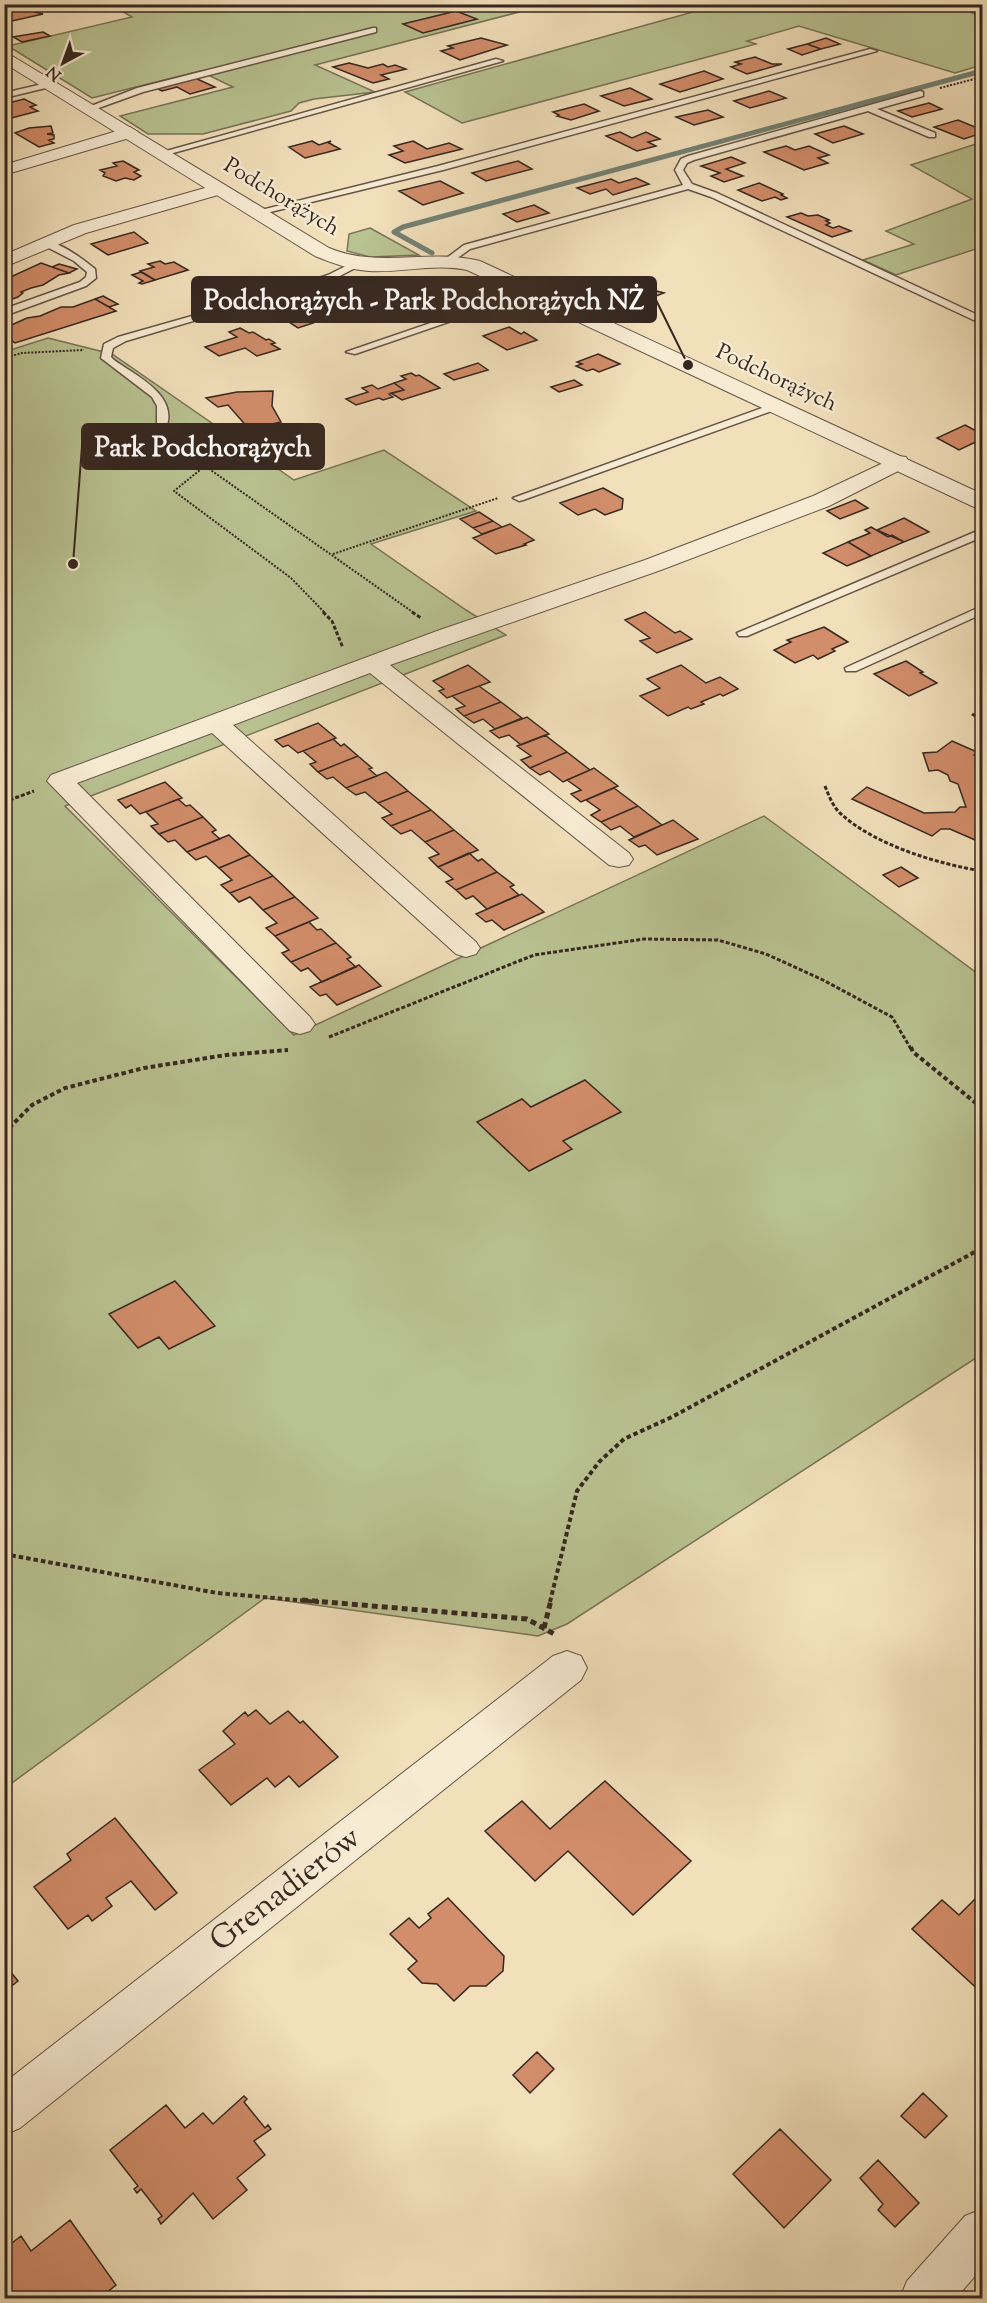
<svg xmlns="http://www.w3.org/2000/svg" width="987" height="2303" font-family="'Sorts Mill Goudy',serif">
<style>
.green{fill:#b9c291;stroke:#787458;stroke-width:1.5}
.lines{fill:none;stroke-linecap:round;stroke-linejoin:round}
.stream{stroke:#738174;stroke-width:5}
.building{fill:#d28d6a;stroke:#362720;stroke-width:1.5}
.service-casing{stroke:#655547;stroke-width:3}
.minor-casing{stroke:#655547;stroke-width:2}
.tertiary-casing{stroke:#655547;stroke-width:2}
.path-far3{stroke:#362720;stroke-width:2;stroke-dasharray:2 1.5;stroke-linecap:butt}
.path-far2{stroke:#362720;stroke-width:3;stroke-dasharray:4 2;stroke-linecap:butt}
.path-far1{stroke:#362720;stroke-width:4;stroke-dasharray:4.5 3;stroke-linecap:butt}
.path{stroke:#362720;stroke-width:5;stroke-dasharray:6 4;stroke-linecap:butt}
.service{fill:#f7ebd3;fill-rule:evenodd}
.minor{fill:#f7ebd3;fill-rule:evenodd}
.tertiary{fill:#f7ebd3;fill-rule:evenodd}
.labels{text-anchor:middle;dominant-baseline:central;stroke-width:5;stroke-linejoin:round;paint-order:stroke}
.far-street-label{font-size:22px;fill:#362720;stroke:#f7ebd3}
.near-street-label{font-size:32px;fill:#362720;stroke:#f7ebd3}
.leader{fill:none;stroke:#362720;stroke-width:2}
.callout-dot{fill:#362720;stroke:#f7ebd3;stroke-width:2}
.callout{fill:#362720;stroke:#362720;stroke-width:2}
.callout-label{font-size:27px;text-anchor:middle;font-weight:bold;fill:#fff}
</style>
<rect width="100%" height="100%" fill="#f2e0bb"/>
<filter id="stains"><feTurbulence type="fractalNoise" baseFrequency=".00333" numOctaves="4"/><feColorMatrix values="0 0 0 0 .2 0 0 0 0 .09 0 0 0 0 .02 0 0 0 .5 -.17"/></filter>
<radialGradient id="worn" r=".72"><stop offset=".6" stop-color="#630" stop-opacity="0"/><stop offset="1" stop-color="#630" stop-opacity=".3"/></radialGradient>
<path class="green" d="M112,5h434l-231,60 60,27 -61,7 -15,4 -8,8 -88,23h-55l-28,-18 113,-29 -33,-16 -108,27 -84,-52 124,-29z
M718,5h239l25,13v47l-27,8 -156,-47 -52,15 9,3 -294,79 -57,-31z
M982,142v105l-86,28 -33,-15 51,-16 -28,-13 86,-32 -61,-34z
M370,228l49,27 -49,2 -23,-6 2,-17z
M48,338l64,16 182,126 90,-30 92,61 -105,33 95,66 40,25 -441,171 229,229 470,-219 213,157 5,-3v384l-415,270 -29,12 -273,-38 -260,190 -1,-1436z"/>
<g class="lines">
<path class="stream" d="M969,4l13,7
M432,253l-38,-21 9,-5 579,-156"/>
</g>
<path class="building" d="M22,5l10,6 11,3 -31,7 -8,-4v-8z
M456,11l21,8 -54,14 -20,-9z
M43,32l7,4 -28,6 -9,-5z
M481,38l26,7 -47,15 -19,-9 12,-3 -5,-2z
M826,38l14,6 -19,5 -14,-5z
M807,44l14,5 -19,6 -14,-6z
M755,57l17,7h10l-35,10 -16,-7 10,-3 -6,-2z
M349,63l19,5 15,-4 5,3 7,-2 11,4 -25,6 8,4 -16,4 -40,-16z
M704,71l19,8 -43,13 -20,-8z
M195,78l20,9 -25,7 -13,-7 -15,4 -6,-3z
M630,88l22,11 -28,7 -23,-10z
M769,91l17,7 -36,10 -16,-7z
M24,99l12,6 -6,2 8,4 -34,9v-16z
M929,103l13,6 -30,8 -14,-6z
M584,104l15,7 -28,9 -14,-4 2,-1 -6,-3z
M708,110l15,7 -29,8 -18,-8z
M958,120l24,10v3l-18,6 -30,-12z
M51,126l2,7 -6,1 7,1v4l-5,1 5,3 -15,4 -24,-14 14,-5z
M844,126l19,8 -30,9 -18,-9z
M620,132l12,6 14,-6 14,7 -12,3 8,4 -19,5 -31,-15z
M312,141l7,4 12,-4 -2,2 11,6 -35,9 -16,-11z
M413,141l14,8 22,-6 13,6 -57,14 -16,-8 14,-4 -9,-5z
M786,146l9,4 14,-4 20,9 -11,3 10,5 -24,7 -40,-18z
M731,157l14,6 -19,6 17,7 -19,6 -13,-6 9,-3 -19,-7z
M123,161l16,9 -5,2 7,4 -7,4 -9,-2 -9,3 -13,-5 2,-3 -5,-3 17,-4 -4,-3z
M518,161l14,8 -46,12 -14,-8z
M636,178l13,6 -36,11 -7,-6 -16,5 -13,-6 34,-9 8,4z
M440,181l23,12 -40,12 -24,-14z
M759,183l24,11 -2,1 6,3 -6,2 -6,-3 -13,4 -24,-11z
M534,205l15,8 -32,9 -14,-8z
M801,213l7,3 10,-1 11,5 -3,1 4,2 -4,2 7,3 6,-2 12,5 -19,6 -45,-20z
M134,232l14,11 -40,12 -17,-11z
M160,261l5,3 9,-2 14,8 -33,10 -15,-9 14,-4 -6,-3z
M41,263l28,10 -10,2 -16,10 -12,3 -10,4 2,1 -5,4 -14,5v-22z
M59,264l18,5 -8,4 -17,-6z
M141,272l14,8 -13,4 -3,-1 4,-2 -11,-6z
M649,289l15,4 -21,8 4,2 -12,6 -5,-2 -10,4 -12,-5 17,-7 -7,-3 7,-2 6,2z
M103,296l15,8 -9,3 -14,-8z
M95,299l21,12 -101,32 -11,-7v-10l3,1 20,-9 13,-2 21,-9h12z
M319,306l16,10 -14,4 -8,-4 -8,2 8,5 -15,5 -17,-11z
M509,327l12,7 3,-2 13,8 -30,10 -24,-14z
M240,328l9,5 4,-1 13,8 3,-1 6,4 -4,1 9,5 -23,7 -12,-8 -26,8 -14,-9 32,-10 -8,-5z
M598,354l22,10 -21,8 -6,-3 -6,2 -11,-5 6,-2 -5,-2z
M478,363l10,7 -34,10 -10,-6z
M411,373l5,3 3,-1 21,13 -38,12 -11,-7 13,-3 -10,-7 12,-4 -5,-3z
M574,380l8,5 -23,7 -8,-5z
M394,383l10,7 -15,4 4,3 -10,3 -4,-2 -23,7 -10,-6 22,-7 -6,-4 10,-3 6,4z
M273,391l-1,15 9,16 -32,7 -21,-24 -10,2 -12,-9 31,-6z
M965,425l17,9v5l-23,11 -22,-12z
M603,488l20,11 -1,10 -17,6 -10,-6 -17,6 -18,-12z
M855,500l13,8 -28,11 -13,-8z
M479,512l14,9 -20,7 -13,-9z
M904,518l25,14 -25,10 -27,-12z
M493,521l9,6 -20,7 -9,-6z
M510,524l24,16 -10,4 2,1 -30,9 -23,-16z
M871,527l17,10 4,-2 12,7 -33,14 -23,-14 22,-9 -5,-3z
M848,542l23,14 -24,10 -24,-13z
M645,612l30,21 5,-2 12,8 -35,14 -17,-12 10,-3 -25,-18z
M824,627l24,15 -16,7 3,2 -17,8 -5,-4 -18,8 -21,-13 17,-8 -4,-2z
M906,661l17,11 -3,1 17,10 -28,13 -35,-22z
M468,665l22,17 -43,16 -8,-7 5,-2 -11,-8z
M681,665l25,18 14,-6 18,12 -15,7 -3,-2 -19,8 3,2 -13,5 -3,-2 -20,9 -28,-20 20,-8 -13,-9z
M479,686l22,16 -37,14 -8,-7 9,-3 -13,-10z
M501,702l21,16 -27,11 -12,-10 -9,4 -10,-7z
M527,717l22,17 -28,11 -12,-10 -10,3 -9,-7z
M318,723l18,15 -38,15 -10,-8 -5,2 -8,-7z
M545,735l22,17 -37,16 -9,-8 10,-4 -14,-10z
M333,739l8,7 3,-2 14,12 -40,16 -8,-8 6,-2 -13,-11z
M952,741l25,11 -3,3 8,4v84l-32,-14h-9l-9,7 -80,-37 15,-12 57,26 31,-1 5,-5h6l-8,-23 -8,-3 -2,-6 -10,-5 -9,1 -6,-18 14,-1z
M567,752l23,18 -27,12 -14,-11 -9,4 -10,-7z
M358,756l14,12 -3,1 8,7 -31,12 -13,-11 -6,2 -9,-7z
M594,768l24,18 -37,16 -10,-8 10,-4 -14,-10z
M386,772l22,19 -30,12 -13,-11 -9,3 -10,-7z
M165,782l17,16 -42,16 -9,-9 -5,3 -8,-8z
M614,788l24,18 -37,16 -10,-7 9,-5 -14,-10z
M408,791l23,19 -40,16 -9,-8 10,-4 -14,-11z
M178,799l8,7 4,-1 13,12 -44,17 -8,-8 7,-2 -12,-12z
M638,806l24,19 -28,12 -14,-11 -9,4 -10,-8z
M431,810l23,20 -29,12 -14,-12 -10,4 -10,-8z
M203,817l13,13 -4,2 8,7 -33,13 -12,-12 -7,2 -9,-8z
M673,820l25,19 -41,16 -12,-10 -6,2 -10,-7z
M454,830l24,20 -40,17 -9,-9 10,-4 -14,-12z
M229,835l21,20 -31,13 -13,-12 -10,4 -9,-8z
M469,853l9,8 4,-2 15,13 -41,18 -10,-8 7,-3 -15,-12z
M250,855l23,21 -43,17 -9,-8 11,-5 -13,-12z
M901,867l17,11 -19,9 -16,-12z
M497,872l17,13 -4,2 9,8 -32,14 -14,-13 -7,3 -10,-9z
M273,876l22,21 -32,13 -13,-13 -11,5 -9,-9z
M522,894l22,18 -40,18 -12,-10 -6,2 -10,-8z
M295,897l23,21 -43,18 -9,-8 11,-5 -14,-13z
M309,922l8,8 4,-1 15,14 -45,19 -9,-9 7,-3 -14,-14z
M336,943l15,14 -4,2 9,8 -34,15 -14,-14 -7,3 -10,-9z
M359,965l22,21 -44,19 -11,-11 -6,2 -10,-9z
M585,1080l36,32 -58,29 9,8 -43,22 -52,-49 45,-23 9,8z
M175,1281l40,45 -46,23 -10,-12 -21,11 -29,-34z
M256,1710l14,14 18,-13 12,12 3,-2 35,36 -39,30 -10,-11 -14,11 -8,-9 -36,27 -32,-35 36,-26 -12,-13 22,-19 3,4z
M605,1781l86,80 -58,54 -65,-64 -33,30 -50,-50 37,-30 28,28z
M115,1818l62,75 -22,17 -24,-29 -25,17 6,8 -20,15 -4,-6 -20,14 -34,-42 37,-27 -4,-6z
M982,1892v101l-70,-64 30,-29 17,15z
M448,1898l56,58 -1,15 -17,15h-16l-16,15 -17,-17 -15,-1 -14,-14 9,-8 -27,-27 19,-16 10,10 12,-10 -3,-4z
M4,1964l14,17 -14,11z
M537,2052l17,17 -24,24 -17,-18z
M923,2093l24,23 -22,22 -24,-22z
M244,2096l3,3 -3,3 21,26 3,-3 3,4 -17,12 11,14 -28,23 10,12 -34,29 -20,-26 -32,31 -3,-5 4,-3 -21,-27 -4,4 -3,-4 4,-3 -28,-36 56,-45 19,23 18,-15 10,11z
M780,2129l51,51 -47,48 -51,-54z
M878,2160l41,43 -24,24 -17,-17 5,-6 -23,-26z
M70,2220l46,65 -16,13h-96v-49l17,-13 10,15z"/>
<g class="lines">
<g class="service-casing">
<path id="service" d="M373,28h3v4l-233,60 -50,18 -7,-2 51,-20z
M870,49l7,2 -434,119 -185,45 -5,-3 185,-46z
M496,59l7,2 -337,94 -7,-2z
M51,82l4,2 -1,2 -50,12v-5z
M920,91l3,1v4l-46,13 58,24v4h-6l-61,-26 -174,49 -7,3 -4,7 9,14 25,9 265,124v7l-271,-127 -23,-8 -218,60 -18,13 -8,-2 20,-15 219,-60 -8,-15 6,-11 7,-3z
M43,241c15,-1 41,19 52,28l1,9 -10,8 -82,30v-7l76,-27 6,-5 1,-5 -13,-11 -31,-16z
M356,261l5,3 -2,2 -25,13 -208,62 -13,7 -2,9 3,3c22,16 65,35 52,68l-4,1 -5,-3v-20l-5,-9 -51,-39 3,-14 14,-7 158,-45 52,-17z
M527,290l9,2 -181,62 -9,-2z
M776,403l5,3 -1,2 -257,92 -4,1 -6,-3z
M982,529v8l-235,99h-8l-2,-3z
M982,606v8l-126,57h-10l-1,-3z"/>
</g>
<g class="minor-casing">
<path id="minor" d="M130,127l8,5 -2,4 -132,39v-10z
M219,184l6,1 3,4 -3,4 -139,40 -82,34v-12l70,-30z
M898,456l8,1 3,5 -3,5 -77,39 -168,64 -271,95 239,188 4,6 -4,6 -10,2 -10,-2 -239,-192 -137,52 243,217 4,6 -4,6 -10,3 -10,-3 -244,-221 -135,50 233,234 5,7 -5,7 -10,3 -10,-3 -243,-250 4,-6 386,-144 208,-71 168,-64z
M567,1651l14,5 6,12 -6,12 -561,448 -16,7v-52l549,-427z
M982,2209v59l-26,30h-56l7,-17 58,-65z"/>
</g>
<g class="tertiary-casing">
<path id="tertiary" d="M4,51l325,197c50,21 99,0 151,13l502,233v15l-8,-2 -507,-237c-32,-7 -65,3 -98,1 -18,-1 -37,-8 -54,-15l-311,-193z"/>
</g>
<path class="path-far3" d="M940,88l42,-11
M4,358l18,-5 62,-3
M175,438l30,28 209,147
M205,466l-31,25 117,87 34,35
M333,554l165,-56"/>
<path class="path-far2" d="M323,612l9,9 11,27
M412,612l9,6
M972,714l10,6
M825,786c4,10 8,21 16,28 34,31 97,50 141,57
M4,802l30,-11
M329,1037l205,-82 110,-16 74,1 48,14 57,26 69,37 19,32"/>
<path class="path-far1" d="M911,1047l2,5 69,56
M4,1133l28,-28 33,-17 79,-20 82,-13 62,-5
M4,1554l213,39 102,9
M550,1602l27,-111 22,-29 25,-23 48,-22 310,-169"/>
<path class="path" d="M302,1600l225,19 29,16
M544,1628l7,-28"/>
<use href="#service" class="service"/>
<use href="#minor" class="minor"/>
<use href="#tertiary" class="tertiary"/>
</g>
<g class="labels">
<g class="far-street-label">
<text transform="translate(281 198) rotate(31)">Podchorążych</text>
<text transform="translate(776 379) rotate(25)">Podchorążych</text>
</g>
<g class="near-street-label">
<text transform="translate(286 1890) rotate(-38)">Grenadierów</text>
</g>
</g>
<path class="leader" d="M688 365L656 300M73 564L82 446"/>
<g class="callout-dot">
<circle cx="688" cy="365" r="6"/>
<circle cx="73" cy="564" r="6"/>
</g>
<g class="callout">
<rect x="192" y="277" width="464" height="45" rx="6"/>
<rect x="82" y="424" width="242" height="45" rx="6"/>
</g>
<g class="callout-label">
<text x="424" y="309">Podchorążych - Park Podchorążych NŻ</text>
<text x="203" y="456">Park Podchorążych</text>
</g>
<rect width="987" height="2303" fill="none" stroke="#f2e0bb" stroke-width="24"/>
<rect x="6" y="6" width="975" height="2291" fill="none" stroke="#362720" stroke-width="3"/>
<rect x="12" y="12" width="963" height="2279" fill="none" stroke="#362720" stroke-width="1.5"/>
<g transform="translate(63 63) rotate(221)" stroke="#f7ebd3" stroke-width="4.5" paint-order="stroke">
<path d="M0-4.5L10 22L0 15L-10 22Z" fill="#362720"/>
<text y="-9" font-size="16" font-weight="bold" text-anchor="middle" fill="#362720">N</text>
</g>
<rect width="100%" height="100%" filter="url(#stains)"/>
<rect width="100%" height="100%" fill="url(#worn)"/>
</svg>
